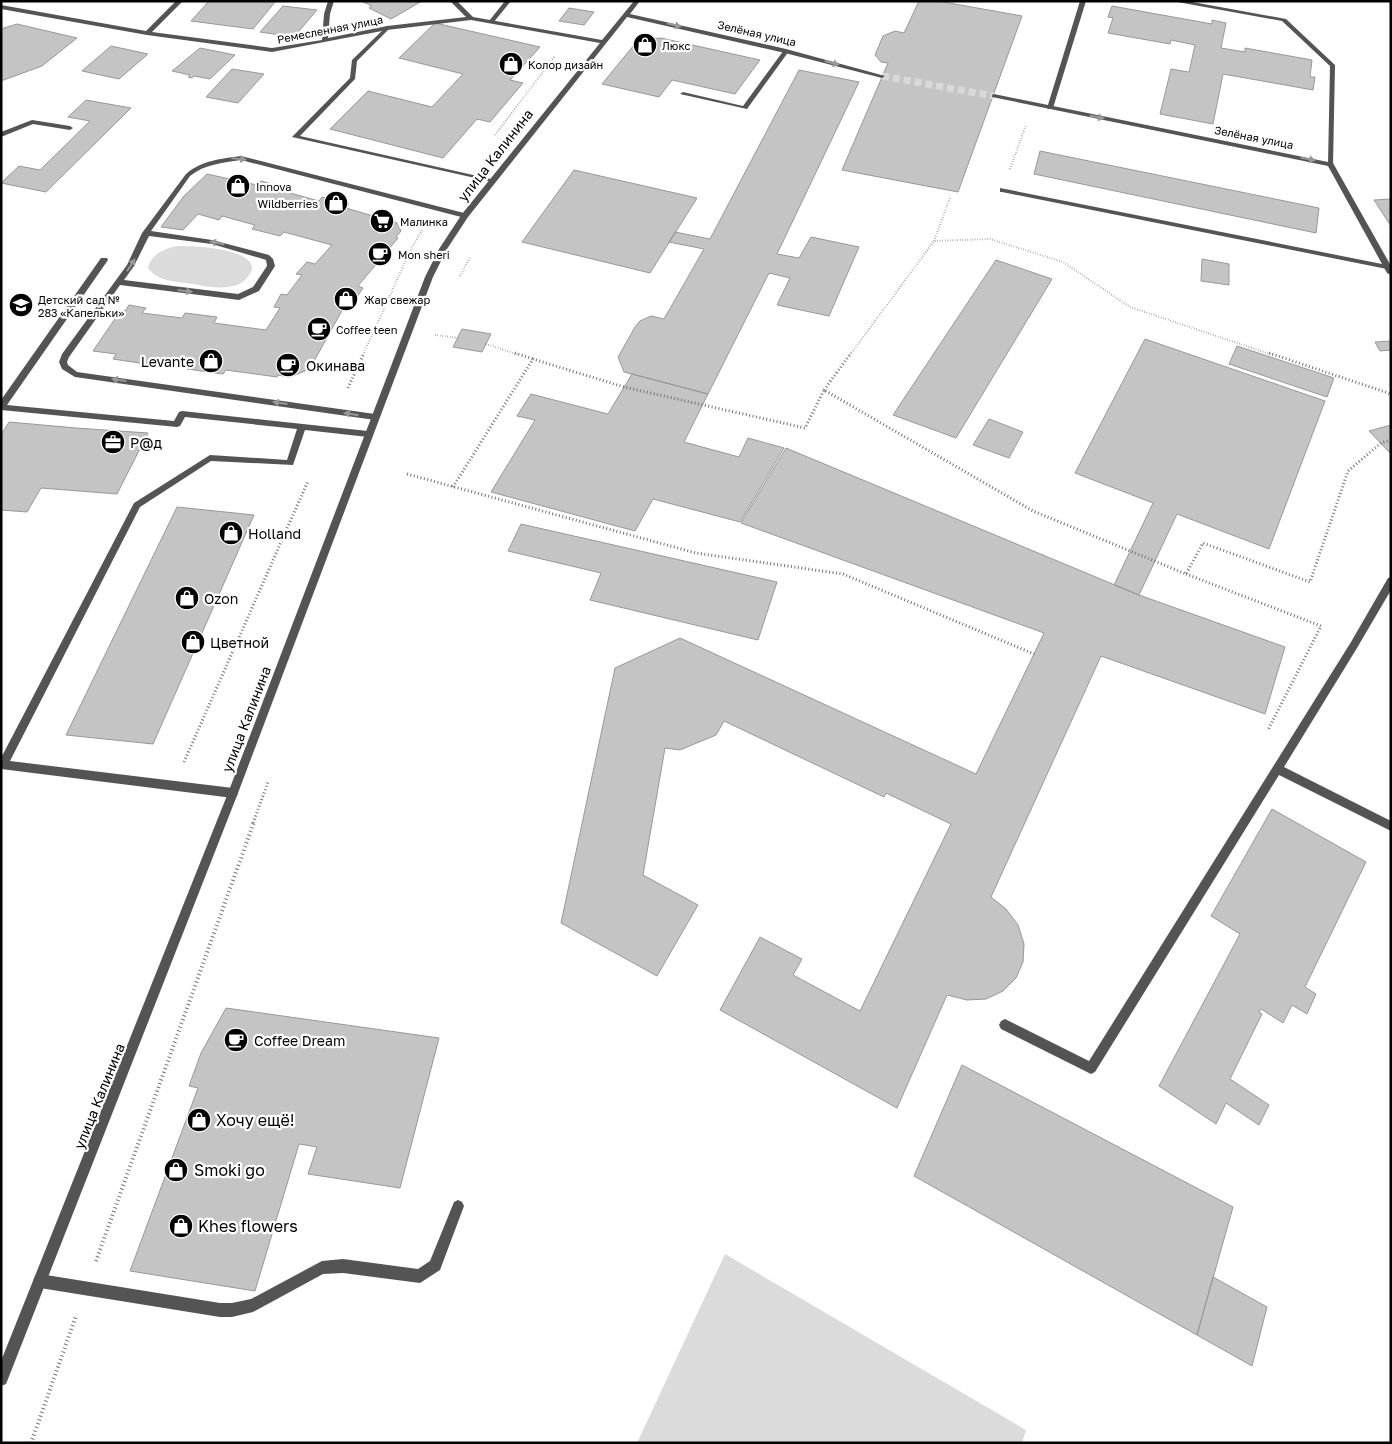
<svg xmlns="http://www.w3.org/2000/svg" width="1392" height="1444" font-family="'Golos Text',sans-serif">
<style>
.green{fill:#dbdbdb}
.building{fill:#c4c4c4;stroke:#989898}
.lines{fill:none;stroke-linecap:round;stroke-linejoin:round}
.minor-tunnel{stroke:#d9d9d9;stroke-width:7;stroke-dasharray:7 4;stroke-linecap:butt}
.path-far2{stroke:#767676;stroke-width:2;stroke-dasharray:0.5 2;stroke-linecap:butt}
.path-far1{stroke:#767676;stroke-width:3;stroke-dasharray:1 2.5;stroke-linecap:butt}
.path{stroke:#767676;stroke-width:4;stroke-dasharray:1 3;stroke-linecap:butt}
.service{fill:#545454;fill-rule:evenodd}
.minor{fill:#545454;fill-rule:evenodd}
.oneway{fill:#989898}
.labels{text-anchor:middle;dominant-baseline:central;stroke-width:4.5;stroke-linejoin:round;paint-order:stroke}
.far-street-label{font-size:11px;fill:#000;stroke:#fff}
.far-poi-label{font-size:11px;fill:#000;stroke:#fff;text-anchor:start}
.street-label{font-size:14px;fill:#000;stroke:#fff}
.poi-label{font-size:14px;fill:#000;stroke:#fff;text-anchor:start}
.near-poi-label{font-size:16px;fill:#000;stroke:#fff;text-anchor:start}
</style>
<rect width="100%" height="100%" fill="#fff"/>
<path class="green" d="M178,246c17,0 57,2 70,14 5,4 5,9 2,14 -13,21 -44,12 -64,9 -14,-2 -28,-2 -38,-15 3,-14 17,-20 30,-22z
M725,1254l301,176 -4,13h-385z"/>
<path class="building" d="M209,1h60l6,1 -22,27 -62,-8z
M361,1h61l-31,18 -22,-11 3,-2z
M919,1h19l84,15 -64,176 -116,-22 46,-107 -7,-1 -6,-7 8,-19 12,-5 9,2z
M283,6l34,4 -23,27 -34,-5z
M1112,6l100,18v-4l14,3 -5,25 24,4v-4l67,12 -2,17h5l-2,13 -90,-16 -10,50 -53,-10 11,-45 18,3 6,-27 -24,-5 -1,4 -62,-11 5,-15 -5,-1z
M569,8l25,4 -10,13 -25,-4z
M435,23l105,24 -30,33 13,3 -33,39 -13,-3 -34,39 -113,-29 38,-38 64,16 31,-33 -64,-16z
M17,24l60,14 -35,28 -41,15v-52z
M661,38l99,22 -25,34 -63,-14 -13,17 -57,-13 32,-39 11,-6z
M111,46l37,8 -29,25 -37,-8z
M200,48l35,7 -25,24 -16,-3 -2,2 -4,-1 2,-2 -18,-4z
M232,69l32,5 -26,29 -32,-6z
M799,70l60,12 -82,172 22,4 12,-21 48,10 -30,69 -52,-11 13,-27 -21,-5 -61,121 -84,-22 -6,-15 17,-30 5,-6 11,-5 13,3 40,-70 -35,-7 6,-10 35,7z
M86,100l45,8 -85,84 -45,-9 18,-17 21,4 50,-49 -22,-4z
M1040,151l279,57 -3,25 -282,-59z
M574,170l123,28 -47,75 -128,-31z
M207,174l50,11 4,-4 26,7 -4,3 36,10 3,-4 27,7 -3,4 51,15 4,8 -5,6 2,1 -40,48 5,2 -13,19h-6l-31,56 -4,-1 -4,9 -15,6 -12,-2 -1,2 -51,-7 -3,4 -36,-5 3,-4 -41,-6 -3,5 -33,-5 3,-5 -23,-3 28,-41 4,1 4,-6 17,3 -4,5 40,5 3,-5 32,4 -3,6 52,7 14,-22 -6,-1 7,-13 6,1 15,-20 -6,-1 11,-12 8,2 17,-19 -48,-13 -4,4 -28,-7 3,-4 -33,-9 -3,4 -21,-6 -15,16 -22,-3 23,-31z
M1391,199v27l-17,-26z
M1202,259l27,5v21l-28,-4z
M996,260l56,19 -96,159 -63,-23z
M462,329l29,5 -9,18 -29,-5z
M1145,339l180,62 -56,148 -92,-35 -38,81 -25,-10 39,-82 -78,-30z
M1391,341v9l-11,1 -5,-9z
M1237,346l97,32 -7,19 -98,-33z
M632,374l76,20 -24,48 55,15 9,-19 36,10 -44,74 -87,-23 -18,32 -144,-39 44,-72 -18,-4 14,-22 77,20z
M989,419l34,13 -14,26 -36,-13z
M9,422l67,6 72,5 -31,61 -76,-6 -14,24 -26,-2v-75z
M1391,425v29l-22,-23z
M786,448l353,147 146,52 -20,67 -164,-58 -110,241 15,12 12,16 6,19 -1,18 -7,16 -13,13 -17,8 -19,1 -20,-5 -50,113 -177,-98 40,-73 42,22 -9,16 67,36 91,-187 -65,-31 -2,4 -160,-76 -8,14 -36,15 -15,-2 -22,127 55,30 -41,71 -96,-53 54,-255 65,-30 296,136 58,-120 10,-21 -303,-110z
M177,507l77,8 -101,229 -87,-9z
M521,524l256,58 -19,58 -168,-40 11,-27 -93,-22z
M1272,809l94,53 -61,125 11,7 -9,20 -15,-9 -9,18 -22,-14 -2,3 3,2 -32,65 39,26 -10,20 -33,-22 -10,21 -57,-38 81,-152 -29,-18z
M226,1008l213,30 -39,150 -92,-14 9,-27 -18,-3 -44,147 -125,-20 68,-183 -9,-2 12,-33z
M962,1065l271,142 -36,128 -283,-159z
M1213,1277l54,30 -15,59 -55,-31z"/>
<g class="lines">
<path class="minor-tunnel" d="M882,76l112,20"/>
<path class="path-far2" d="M495,135l60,-79
M1010,169l16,-44
M934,241l16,-43
M460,276l10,-19
M435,335l23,3
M486,344l33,11
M363,355l49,-108 11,-18
M850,355l84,-114 56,-2 73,23 67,45 143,48"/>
<path class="path-far1" d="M515,353l18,6
M1269,353l122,41
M348,388l16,-35
M824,390l27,-37
M407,474l289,79 147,21 191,80
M453,487l80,-128 91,28 181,41 19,-38 209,121 153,63 17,-31 107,39 38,-111 33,-28 10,-3
M1186,574l135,52 -53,104
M184,762l124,-281
M253,823l15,-41"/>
<path class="path" d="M96,1261l158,-439
M31,1443l45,-127"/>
<path class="service" d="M505,1h6l-18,22h-4v-2z
M1080,1h6l-33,107 -5,1 -1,-1z
M1172,1h15l99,18 49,46 -2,100 -5,-1 2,-98 -48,-45z
M387,26l3,2 -33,33 -2,18 -55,57 191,43 2,1v2l-201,-45 58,-59 2,-18z
M784,50l5,1 -42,58 -67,-15 3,-2 60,14z
M32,120l38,6 3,2 -3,2 -37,-6 -32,13v-5z
M241,156l227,58 1,2 -4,2 -224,-58c-19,3 -36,4 -51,16l-39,55 61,9 57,15 4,4 2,7 -16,25 -20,9 -119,-15 -51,72 -2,5 1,3 9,7 298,42 4,3 -1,2 -3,1 -300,-43 -13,-8 -3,-7 3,-8 65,-89 15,-32 44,-59c16,-14 35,-15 55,-18zM149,236l63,8 51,15 3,1 1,6 -14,21 -15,7 -114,-14 10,-14z
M1000,188l387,77 4,2 -4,2 -385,-77h-2z
M101,258h6l1,2 -101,145 167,16 5,-9 3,-1 186,20 4,3 -4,3 -63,-7 -12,35 -82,-4 -71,46 -130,254 223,27 4,2 1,3 -1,3 -4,2 -232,-29v-11l133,-255 76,-48 77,5 10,-31 -112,-12 -5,9 -3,1 -176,-17v-10z
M1391,577v13l-34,58 -73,119 107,54v10l-112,-56 -184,297 -4,2 -90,-45 -2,-4 2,-4 4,-2 84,42 262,-419 37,-64z
M458,1200l4,2 2,4 -24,64 -20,13 -77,-10 -20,1 -70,38 -21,5h-12l-180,-29 -5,-2 -2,-5 2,-5 5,-2 180,29h12l19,-4 71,-38 21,-2 75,10 12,-8 24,-59z"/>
<path class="minor" d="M176,1h7l-31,31 120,16 50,-8 2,-26 4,-13h6l-4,13 -2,24 59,-12 79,-9 -16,-16h7l16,16 129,23 32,-39h6l-10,13 156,35 99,27 -3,2 -97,-25 -158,-36 -159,200 -21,32 -14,28 -195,516 -230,586 -2,5 -5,2v-25l227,-568 197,-516 14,-28 23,-35 138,-171 -129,-23 -84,10 -115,22 -125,-17 -146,-26v-4l145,26z
M994,94l339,69 58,103v9l-4,-2 -59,-107 -336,-69v-2z"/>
</g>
<defs><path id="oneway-solid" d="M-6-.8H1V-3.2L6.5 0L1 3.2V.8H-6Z" transform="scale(1.25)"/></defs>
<g class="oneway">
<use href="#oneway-solid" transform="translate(674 25) rotate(13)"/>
<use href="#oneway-solid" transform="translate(832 63) rotate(15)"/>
<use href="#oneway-solid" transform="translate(1097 117) rotate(11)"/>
<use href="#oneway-solid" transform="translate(239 159) rotate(5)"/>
<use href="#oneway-solid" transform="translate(1308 159) rotate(11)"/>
<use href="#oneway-solid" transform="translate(217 243) rotate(-168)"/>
<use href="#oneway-solid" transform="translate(131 265) rotate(-57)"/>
<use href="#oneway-solid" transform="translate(185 291) rotate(8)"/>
<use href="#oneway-solid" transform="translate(119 380) rotate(-172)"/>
<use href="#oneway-solid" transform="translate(280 403) rotate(-172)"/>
<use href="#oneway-solid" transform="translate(351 414) rotate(-171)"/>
</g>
<defs>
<g id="shop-disc" transform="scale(1.25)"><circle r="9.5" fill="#000" stroke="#fff"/><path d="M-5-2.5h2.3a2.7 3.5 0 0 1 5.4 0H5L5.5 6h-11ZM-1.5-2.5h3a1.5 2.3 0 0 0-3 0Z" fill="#fff"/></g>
<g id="supermarket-disc" transform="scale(1.25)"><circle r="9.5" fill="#000" stroke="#fff"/><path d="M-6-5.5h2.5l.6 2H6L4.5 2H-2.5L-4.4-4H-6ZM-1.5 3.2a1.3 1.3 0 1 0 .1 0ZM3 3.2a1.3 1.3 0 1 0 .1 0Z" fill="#fff"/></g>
<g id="cafe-disc" transform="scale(1.25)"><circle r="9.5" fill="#000" stroke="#fff"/><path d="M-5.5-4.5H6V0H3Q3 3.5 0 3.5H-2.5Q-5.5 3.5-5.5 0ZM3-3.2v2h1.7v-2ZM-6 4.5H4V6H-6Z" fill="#fff"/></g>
<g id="school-disc" transform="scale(1.25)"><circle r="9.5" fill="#000" stroke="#fff"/><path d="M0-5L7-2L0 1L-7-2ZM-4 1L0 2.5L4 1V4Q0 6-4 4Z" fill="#fff"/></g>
<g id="office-disc" transform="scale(1.25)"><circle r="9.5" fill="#000" stroke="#fff"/><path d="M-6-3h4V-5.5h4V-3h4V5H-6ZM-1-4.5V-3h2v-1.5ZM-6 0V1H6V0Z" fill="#fff"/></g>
</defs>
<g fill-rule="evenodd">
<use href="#shop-disc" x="645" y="45"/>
<use href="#shop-disc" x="511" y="64"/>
<use href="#shop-disc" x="238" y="186"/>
<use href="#shop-disc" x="336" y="203"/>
<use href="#supermarket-disc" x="382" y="221"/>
<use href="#cafe-disc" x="380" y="254"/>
<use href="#shop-disc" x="346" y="299"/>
<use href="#school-disc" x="21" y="305"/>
<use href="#cafe-disc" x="319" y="329"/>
<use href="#shop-disc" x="211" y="361"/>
<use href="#cafe-disc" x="288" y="365"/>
<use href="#office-disc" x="113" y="442"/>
<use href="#shop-disc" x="231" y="533"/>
<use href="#shop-disc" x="187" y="598"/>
<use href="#shop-disc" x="193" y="642"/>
<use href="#cafe-disc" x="236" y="1040"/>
<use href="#shop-disc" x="199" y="1120"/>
<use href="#shop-disc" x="176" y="1170"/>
<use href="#shop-disc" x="181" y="1226"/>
</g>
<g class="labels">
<g class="far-street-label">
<text transform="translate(330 29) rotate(-11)">Ремесленная улица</text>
<text transform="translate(757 33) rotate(13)">Зелёная улица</text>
<text transform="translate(1254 137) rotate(11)">Зелёная улица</text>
</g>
<g class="far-poi-label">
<text x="662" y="45">Люкс</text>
<text x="528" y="64">Колор дизайн</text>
<text x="256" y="186">Innova</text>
<text x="318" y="203" text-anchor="end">Wildberries</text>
<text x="400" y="221">Малинка</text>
<text x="398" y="254">Mon sheri</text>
<text x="38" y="299">Детский сад №<tspan x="38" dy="13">283 «Капельки»</tspan></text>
<text x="364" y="299">Жар свежар</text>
<text x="336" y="329">Coffee teen</text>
</g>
<g class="street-label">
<text transform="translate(495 155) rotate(-52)">улица Калинина</text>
<text transform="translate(246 719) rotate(-69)">улица Калинина</text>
<text transform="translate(99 1096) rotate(-68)">улица Калинина</text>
</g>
<g class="poi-label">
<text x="194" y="361" text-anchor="end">Levante</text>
<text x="306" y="365">Окинава</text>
<text x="130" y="442">Р@д</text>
<text x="248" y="533">Holland</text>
<text x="204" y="598">Ozon</text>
<text x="210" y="642">Цветной</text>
<text x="254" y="1040">Coffee Dream</text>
</g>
<g class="near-poi-label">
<text x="216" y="1120">Хочу ещё!</text>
<text x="194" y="1170">Smoki go</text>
<text x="198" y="1226">Khes flowers</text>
</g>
</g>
<rect width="1392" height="1444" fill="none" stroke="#000000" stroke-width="5"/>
</svg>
